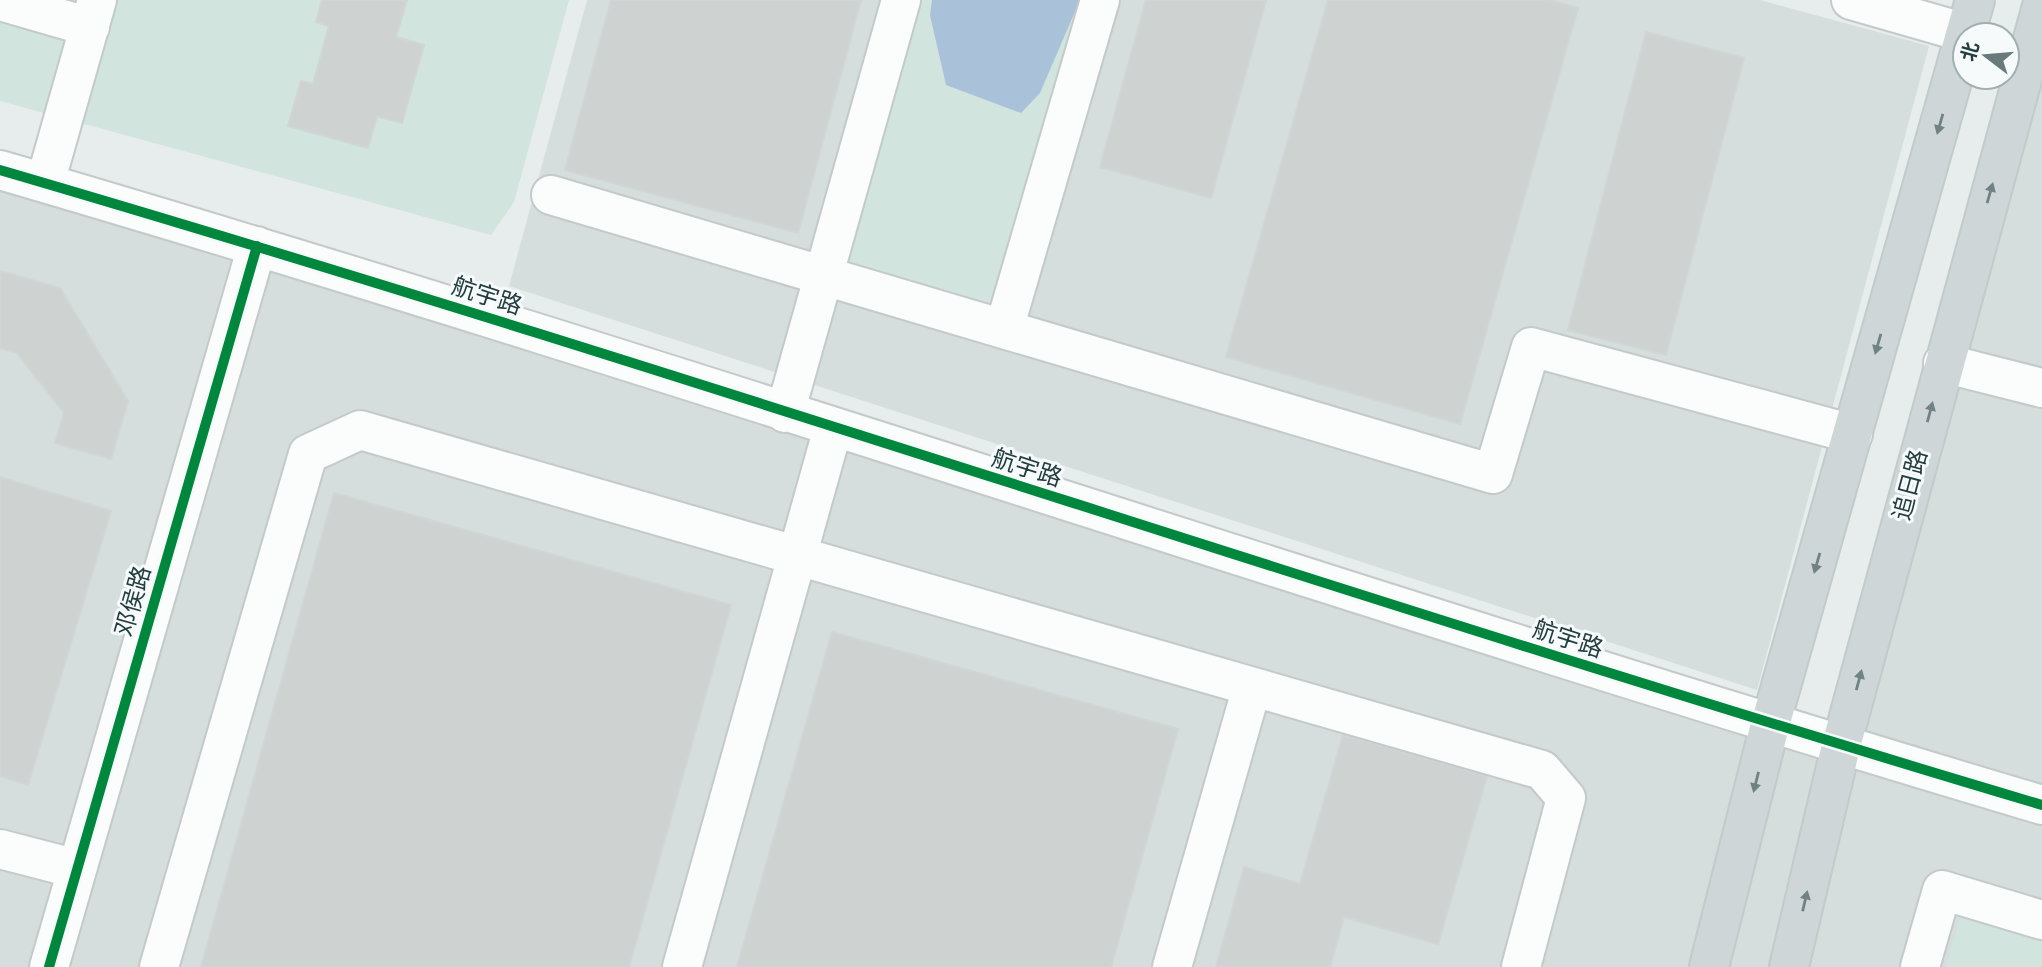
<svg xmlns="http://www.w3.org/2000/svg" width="2042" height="967" font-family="'Nunito Sans','Noto Sans SC',sans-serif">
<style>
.built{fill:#d5dddd}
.green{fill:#d1e4de}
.water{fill:#a9c2d9}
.building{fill:#ced3d2;stroke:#d0d5d5;stroke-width:2}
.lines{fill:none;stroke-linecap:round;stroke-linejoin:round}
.minor-casing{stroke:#c4c9c9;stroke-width:42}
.major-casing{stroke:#c2caca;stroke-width:42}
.minor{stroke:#fbfcfc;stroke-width:38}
.major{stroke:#cfd6d7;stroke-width:38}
.cycleway-casing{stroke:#f6fafa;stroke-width:15}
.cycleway{stroke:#00873e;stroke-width:10}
.oneway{fill:#718284}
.labels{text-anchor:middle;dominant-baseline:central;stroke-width:6;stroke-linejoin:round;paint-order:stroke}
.street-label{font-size:24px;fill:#243d40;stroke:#f6fafa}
</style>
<rect width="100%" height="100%" fill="#e7ecec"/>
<path class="built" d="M587,0h1173l169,46 -172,644 -1248,-404z
M2042,9v958h-2042v-796l1841,575z"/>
<path class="green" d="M0,0h569l-55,202 -23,33 -491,-134z
M901,0h199l-96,329 -180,-53z
M1960,918l82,24v25h-96z"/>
<path class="water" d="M932,0h148l-40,93 -19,20 -75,-28 -16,-70z"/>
<path class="building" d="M322,0h85l-11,37 28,8 -22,78 -25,-7 -9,32 -80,-22 13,-45 12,3 16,-58 -13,-4z
M611,0h250l-63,233 -233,-63z
M1146,0h120l-55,198 -111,-31z
M1328,0h221l29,8 -118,416 -234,-67z
M1646,32l98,26 -78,297 -98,-25z
M0,271l60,17 68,113 -17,58 -56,-16 9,-30 -47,-60 -17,-5z
M0,477l111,34 -83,274 -28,-9z
M334,493l397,112 -102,362h-428z
M832,632l346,97 -67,238h-374z
M1343,735l144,41 -49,168 -94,-27 -14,50h-114l28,-100 56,17z"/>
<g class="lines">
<g class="minor-casing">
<path id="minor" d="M1851,0l115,33
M0,1l90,26
M0,170c684,200 1359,432 2042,635
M45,183l52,-183
M551,195l942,279 38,-127 322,87
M1004,329l96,-329
M1943,363l99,25
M785,413l116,-413
M0,849l77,20
M49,967l208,-721
M159,967l149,-513 52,-24 1182,340 24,28 -45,169
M682,967l151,-539
M1172,967l80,-280
M1920,967l22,-77 100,30"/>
</g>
<g class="major-casing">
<path id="major" d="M1965,35l10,-35
M1709,967l61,-242 195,-690
M1789,967l52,-221 201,-740"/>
</g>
<use href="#minor" class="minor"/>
<use href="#major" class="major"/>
<g class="cycleway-casing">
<path id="cycleway" d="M0,170c684,200 1359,432 2042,635
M49,967l208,-721"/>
</g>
<use href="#cycleway" class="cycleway"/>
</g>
<defs><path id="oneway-solid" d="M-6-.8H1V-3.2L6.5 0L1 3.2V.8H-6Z" transform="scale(1.75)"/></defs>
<g class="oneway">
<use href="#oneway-solid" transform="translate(1940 124) rotate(106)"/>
<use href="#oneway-solid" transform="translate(1990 193) rotate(-74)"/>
<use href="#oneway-solid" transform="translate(1878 344) rotate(106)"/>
<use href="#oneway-solid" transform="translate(1930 412) rotate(-75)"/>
<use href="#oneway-solid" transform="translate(1817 563) rotate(106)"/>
<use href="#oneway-solid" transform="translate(1859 680) rotate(-75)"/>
<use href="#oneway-solid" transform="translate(1756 782) rotate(104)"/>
<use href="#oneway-solid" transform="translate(1805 901) rotate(-77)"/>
</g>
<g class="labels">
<g class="street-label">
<text transform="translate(487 296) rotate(18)">航宇路</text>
<text transform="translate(1027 468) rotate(18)">航宇路</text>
<text transform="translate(1910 485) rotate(-75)">追日路</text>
<text transform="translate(133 601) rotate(-74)">邓侯路</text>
<text transform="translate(1568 639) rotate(18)">航宇路</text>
</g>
</g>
<g transform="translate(1986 56) rotate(286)"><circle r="33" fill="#f6fafa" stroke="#a2aeb0" stroke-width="2"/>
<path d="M0-5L12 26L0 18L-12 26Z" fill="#687a7c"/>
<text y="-10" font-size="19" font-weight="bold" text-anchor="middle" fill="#243d40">北</text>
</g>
</svg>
